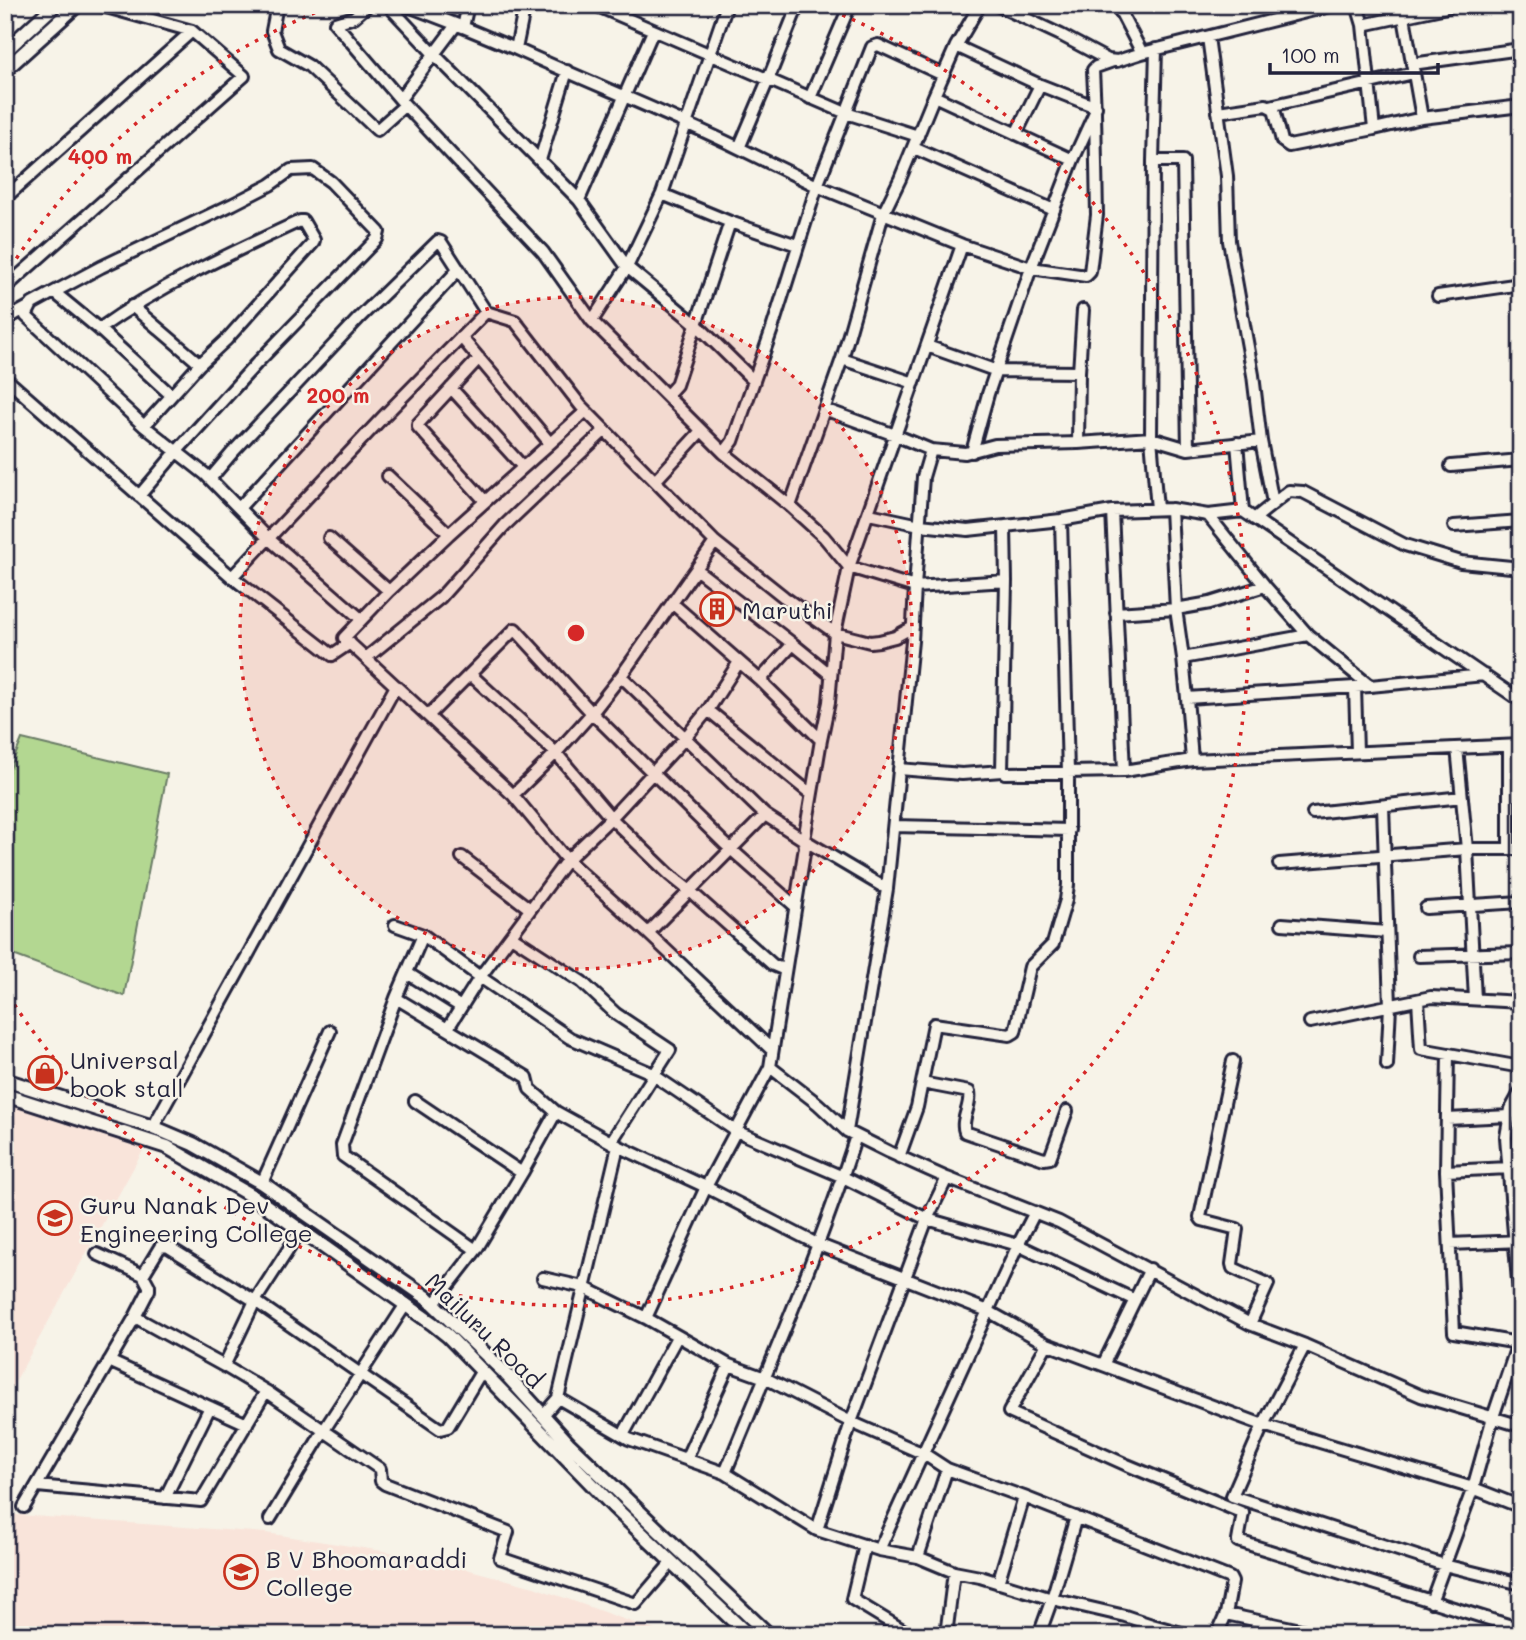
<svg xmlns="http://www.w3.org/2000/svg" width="1526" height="1640" font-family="Mali,sans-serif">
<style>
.built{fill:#f9e4da}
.green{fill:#b3d791;stroke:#6a7c66;stroke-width:2}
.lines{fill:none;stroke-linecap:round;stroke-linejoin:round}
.minor-casing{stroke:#22223b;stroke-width:16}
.tertiary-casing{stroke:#22223b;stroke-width:18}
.minor{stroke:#f7f3e8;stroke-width:10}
.tertiary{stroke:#f7f3e8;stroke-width:12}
.ring{fill:none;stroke:#d62828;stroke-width:3.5;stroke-dasharray:3.5 7}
.labels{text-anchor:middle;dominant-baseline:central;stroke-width:5;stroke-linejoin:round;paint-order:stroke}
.poi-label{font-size:24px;fill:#22223b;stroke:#f7f3e8;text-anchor:start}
.street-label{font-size:24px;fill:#22223b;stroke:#f7f3e8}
.centre{fill:#d62828;stroke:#f7f3e8;stroke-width:3.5}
.ring-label{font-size:21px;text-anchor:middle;font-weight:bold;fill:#d62828;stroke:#f7f3e8;stroke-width:5;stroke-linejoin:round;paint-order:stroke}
</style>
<rect width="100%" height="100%" fill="#f7f3e8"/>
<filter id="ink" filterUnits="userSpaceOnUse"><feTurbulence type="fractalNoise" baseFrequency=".0143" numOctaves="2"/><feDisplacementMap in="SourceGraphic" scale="14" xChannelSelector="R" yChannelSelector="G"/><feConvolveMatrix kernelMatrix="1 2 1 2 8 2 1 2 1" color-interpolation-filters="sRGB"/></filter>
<g filter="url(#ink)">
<path class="built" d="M5,1101l140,46 -140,253z
M5,1514l261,19 155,24 113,30 134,48h-663z"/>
<path class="green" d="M22,739l145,35 -43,222 -119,-44v-172z"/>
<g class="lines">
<g class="minor-casing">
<path id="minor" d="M99,5l93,26
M277,5l-5,26 7,18 30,17 68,64 28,-25
M368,5l-14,12 -19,6 70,82 138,147 49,69 132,132
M388,5l46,49 145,146 48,67 70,58 57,56
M406,5l57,22 53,22
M525,5l-9,44c74,34 150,63 223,99l29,-68 30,-75
M595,5l251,108 72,23
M997,5l64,30 47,25 9,1 25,-8
M1117,5l25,48 192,-48
M1357,5l6,20 93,-20
M1404,17l18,101
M1363,25l11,104 48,-11 99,-12
M463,27l5,-22
M956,46l84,39 56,22
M1412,64l109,-15
M934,96l139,64
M401,98l55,-73
M810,98l40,-93
M1270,106l144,-33
M1218,112l48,-7 8,4 8,32 7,5 85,-17
M1016,134l24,-49
M739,148l78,38 145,59 69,23 55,8 4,-4 7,-57 -2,-103
M914,148l140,62
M540,160l27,-89
M1153,161l-2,277 6,71
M662,194l68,28 67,23
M5,198l187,-167 52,45 -239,212
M579,200l74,-169
M54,292l45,37c62,-44 132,-76 201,-108h3l11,19 -1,3 -86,96 -27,25 -56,62
M1438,296l83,-12
M132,306l68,58
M5,320l25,-14
M592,321l35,-54 35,-73 65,-189
M99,329l72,66
M461,337l89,106
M927,346l70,25 82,1
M479,358l-61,66v3l67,74
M842,359l72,24
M5,378l227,199 100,78 18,-12
M451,388l72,79
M667,395l9,-10 54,-163
M824,409l71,26 36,15 34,3 30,-8 83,-2 73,-5 37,11 -5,-288h-30l3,-112
M586,411l-137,123 -60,57 -45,47 169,157 54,65 81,73 124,117
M1261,441l12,62
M1078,443l1,-71 4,-62
M1188,449l73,-8 -8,-66 -24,-134 -2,-65 -19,-139
M931,450l-8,27 -8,110 -66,-20 -25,-30 -34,-31 -66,-53 9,-12 39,-112 45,-143 55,-139 6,-2 65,30
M972,452l16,-58 43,-126 42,-108 22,-48 -2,-42 3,-3 17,-6
M1451,466l70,-6
M388,476l61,58
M210,479l22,-26 127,-135 79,-77 3,1 45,70 29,9 66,85 134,136 69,55 51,36 35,9 9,-1 16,-4 18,-10
M656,480l45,-49
M139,496l38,-45 79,-87 121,-125 2,-7 -48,-50 -18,-13 -22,1 -21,15 -37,19 -132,63 -47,25 -22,12 -6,12 118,110 61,48 64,65 92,80
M790,506l52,-147 41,-145 17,-35 34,-83 22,-50 24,-41
M239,508l220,-239
M1171,509l5,100 7,49 4,40
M1112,511l12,260
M1243,511l278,190
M869,514l51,11 48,5 93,-10 51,-9 59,-2 37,6 35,-4 -6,-68
M1254,519l35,-28 14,1 102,53 56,17 60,6
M1454,526l67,-5
M329,538l60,53
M697,570l96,74 38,31
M232,577l151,-160 103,-105
M1116,613l60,-4 34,-6 55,-17
M366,658l75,-61 64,-72 99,-94
M1183,658l125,-23
M470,674l86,79 55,65 59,57 20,16 83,74 12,5
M621,676l144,139 39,25 83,49
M760,680l33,-36
M1370,686l114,-11
M1355,687l2,65
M708,710l103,84
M428,716l87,-87 77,84 132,130 71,63
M821,740l8,-38 6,-69 14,-66 113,-322
M1509,746v103
M1457,748l10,101 8,150
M1192,760l-5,-62 183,-12 -62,-51 -43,-49 -57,-71
M899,769l63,5 40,-3 3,2 119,-2 68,-11 329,-15
M1002,771l4,-190 -1,-55
M513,795l43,-42 36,-40 29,-37 94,-134
M1383,806l7,200 -3,59
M1313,813l149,-16
M894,826l175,4
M462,857l68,52
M1279,864l188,-15h54
M1426,908l95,-6
M1282,924l105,8
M395,925l28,10 57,42 90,61 79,34 87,59 107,46 84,42 91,26 117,55
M648,933l117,-118
M423,935l-27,63 -54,147 1,11 133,94
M511,936l71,46 34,32 54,36 -59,92
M1419,956l102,-3
M407,973l54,34
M396,998l131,79 3,12 26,23 62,34 88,41 111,57 171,67 59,33 216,81 210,63 48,19
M1418,1000l3,49 100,18
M1310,1022l121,-25 90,5
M448,1028l32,-51 87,-117 44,-42 75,-81 22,-27 31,-48
M1233,1061l-33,156 2,3 35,9 -5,35 1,4 35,16 -18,40
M770,1067l48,37 29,27 42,21 58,26 112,44 191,102 55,21 -42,80 -31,71 212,69 77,19
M922,1083l47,9c3,14 -9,27 -4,40l79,27 6,-1 1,-3 16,-44
M1521,1091l-10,18 -5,28 15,181
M415,1101l107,72
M1447,1119l63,-3
M153,1127l243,-441
M847,1131l40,-242 25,-248 3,-54 91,-6
M899,1157l18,-50 17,-83 76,11 5,-3 15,-65 23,-23 13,-44 2,-15v-113l-7,-252
M1509,1168l-63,3 8,161 64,11
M1446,1171l2,-117
M262,1183l68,-152
M301,1230l-46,71 -31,65 42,25 114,78 1,12 4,3 123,48 -8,26 136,46 36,-42
M1450,1244l71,-3
M97,1254l46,21 17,-28 7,-1 88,55 185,128 8,-2 33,-55
M143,1275l6,11v4l-14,27 89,49
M543,1278l40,9 63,31 83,47 36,13 86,44 73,32 23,15 77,28 206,81 2,4 -6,32 -9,21
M434,1304l42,-54 46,-77 34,-61
M646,1318l60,-131 64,-120 35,-220 -1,-7 17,-100 -61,-60 -88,-77
M1047,1344l-38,68 118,53 116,48 -5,28 283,88
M1305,1345l116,51 100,30
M109,1361l138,63
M1103,1365l47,-96
M558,1398l60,-252
M543,1415l15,-17 71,41 96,34 92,57 62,20 39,7 36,15 26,5 72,22 73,17 27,9 37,10
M623,1435l54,-98
M686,1459l43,-94
M725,1473c46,-111 94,-222 131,-337
M37,1486l164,15 65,-110
M165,1498l45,-91
M24,1507l111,-190
M270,1519l54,-89 82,-126
M817,1530l34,-108 76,-203 20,-41
M865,1545l-13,54 59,36
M879,1550l139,-305 17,-33
M918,1557l29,-88
M998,1583l26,-86
M1431,1602l42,-114 20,-71 25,-74 3,-16
M1226,1614l98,21
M946,1635l8,-63
M1039,1635l13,-36 24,-82"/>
</g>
<g class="tertiary-casing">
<path id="tertiary" d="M5,51l50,-46
M5,70l72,-65
M5,1080l148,47 40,17 69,39 164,114 78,75 64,71 108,104 93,88
M5,1095l162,52 88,51 178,126 15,12 166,171 134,128"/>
</g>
<use href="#minor" class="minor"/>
<use href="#tertiary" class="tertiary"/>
</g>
</g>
<circle cx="576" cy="633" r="336" fill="#d62828" fill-opacity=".12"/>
<g class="ring">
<circle cx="576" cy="633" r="336"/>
<path d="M5 276A673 673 0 0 1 329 7M823 7A673 673 0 1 1 5 990"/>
</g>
<defs>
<g id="building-ring" transform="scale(1.75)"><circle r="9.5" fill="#f7f3e8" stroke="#c8321e" stroke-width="1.5"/><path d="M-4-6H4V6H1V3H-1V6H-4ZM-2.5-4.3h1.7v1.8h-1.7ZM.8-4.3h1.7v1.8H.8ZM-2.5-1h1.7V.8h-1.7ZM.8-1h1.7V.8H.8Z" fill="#c8321e"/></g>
<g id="shop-ring" transform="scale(1.75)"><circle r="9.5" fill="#f7f3e8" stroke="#c8321e" stroke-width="1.5"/><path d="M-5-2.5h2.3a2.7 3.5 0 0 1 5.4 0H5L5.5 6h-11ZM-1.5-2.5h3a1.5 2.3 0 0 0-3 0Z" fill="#c8321e"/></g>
<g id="university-ring" transform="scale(1.75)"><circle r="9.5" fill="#f7f3e8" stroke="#c8321e" stroke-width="1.5"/><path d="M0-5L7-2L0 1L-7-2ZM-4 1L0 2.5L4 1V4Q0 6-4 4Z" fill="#c8321e"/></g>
</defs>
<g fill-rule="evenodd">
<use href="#building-ring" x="717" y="609"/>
<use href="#shop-ring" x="45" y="1073"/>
<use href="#university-ring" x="55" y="1218"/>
<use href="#university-ring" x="241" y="1572"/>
</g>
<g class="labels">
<g class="poi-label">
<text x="742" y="609">Maruthi</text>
<text x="70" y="1059">Universal<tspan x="70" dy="28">book stall</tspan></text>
<text x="80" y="1204">Guru Nanak Dev<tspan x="80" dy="28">Engineering College</tspan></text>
<text x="266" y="1558">B V Bhoomaraddi<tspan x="266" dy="28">College</tspan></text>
</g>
<g class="street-label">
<text transform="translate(485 1330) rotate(44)">Mailuru Road</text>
</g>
</g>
<circle cx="576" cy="633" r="10" class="centre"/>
<g class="ring-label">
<text x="100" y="164">400 m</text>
<text x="338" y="403">200 m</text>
</g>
<rect width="1526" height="1640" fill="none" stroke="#f7f3e8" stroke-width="28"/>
<rect x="14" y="14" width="1498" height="1612" fill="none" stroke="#22223b" stroke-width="2.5" filter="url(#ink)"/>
<path d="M1270 63v10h168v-10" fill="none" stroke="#22223b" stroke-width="3.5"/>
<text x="1281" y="63" font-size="21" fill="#22223b" stroke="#f7f3e8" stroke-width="5" paint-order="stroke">100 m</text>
</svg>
